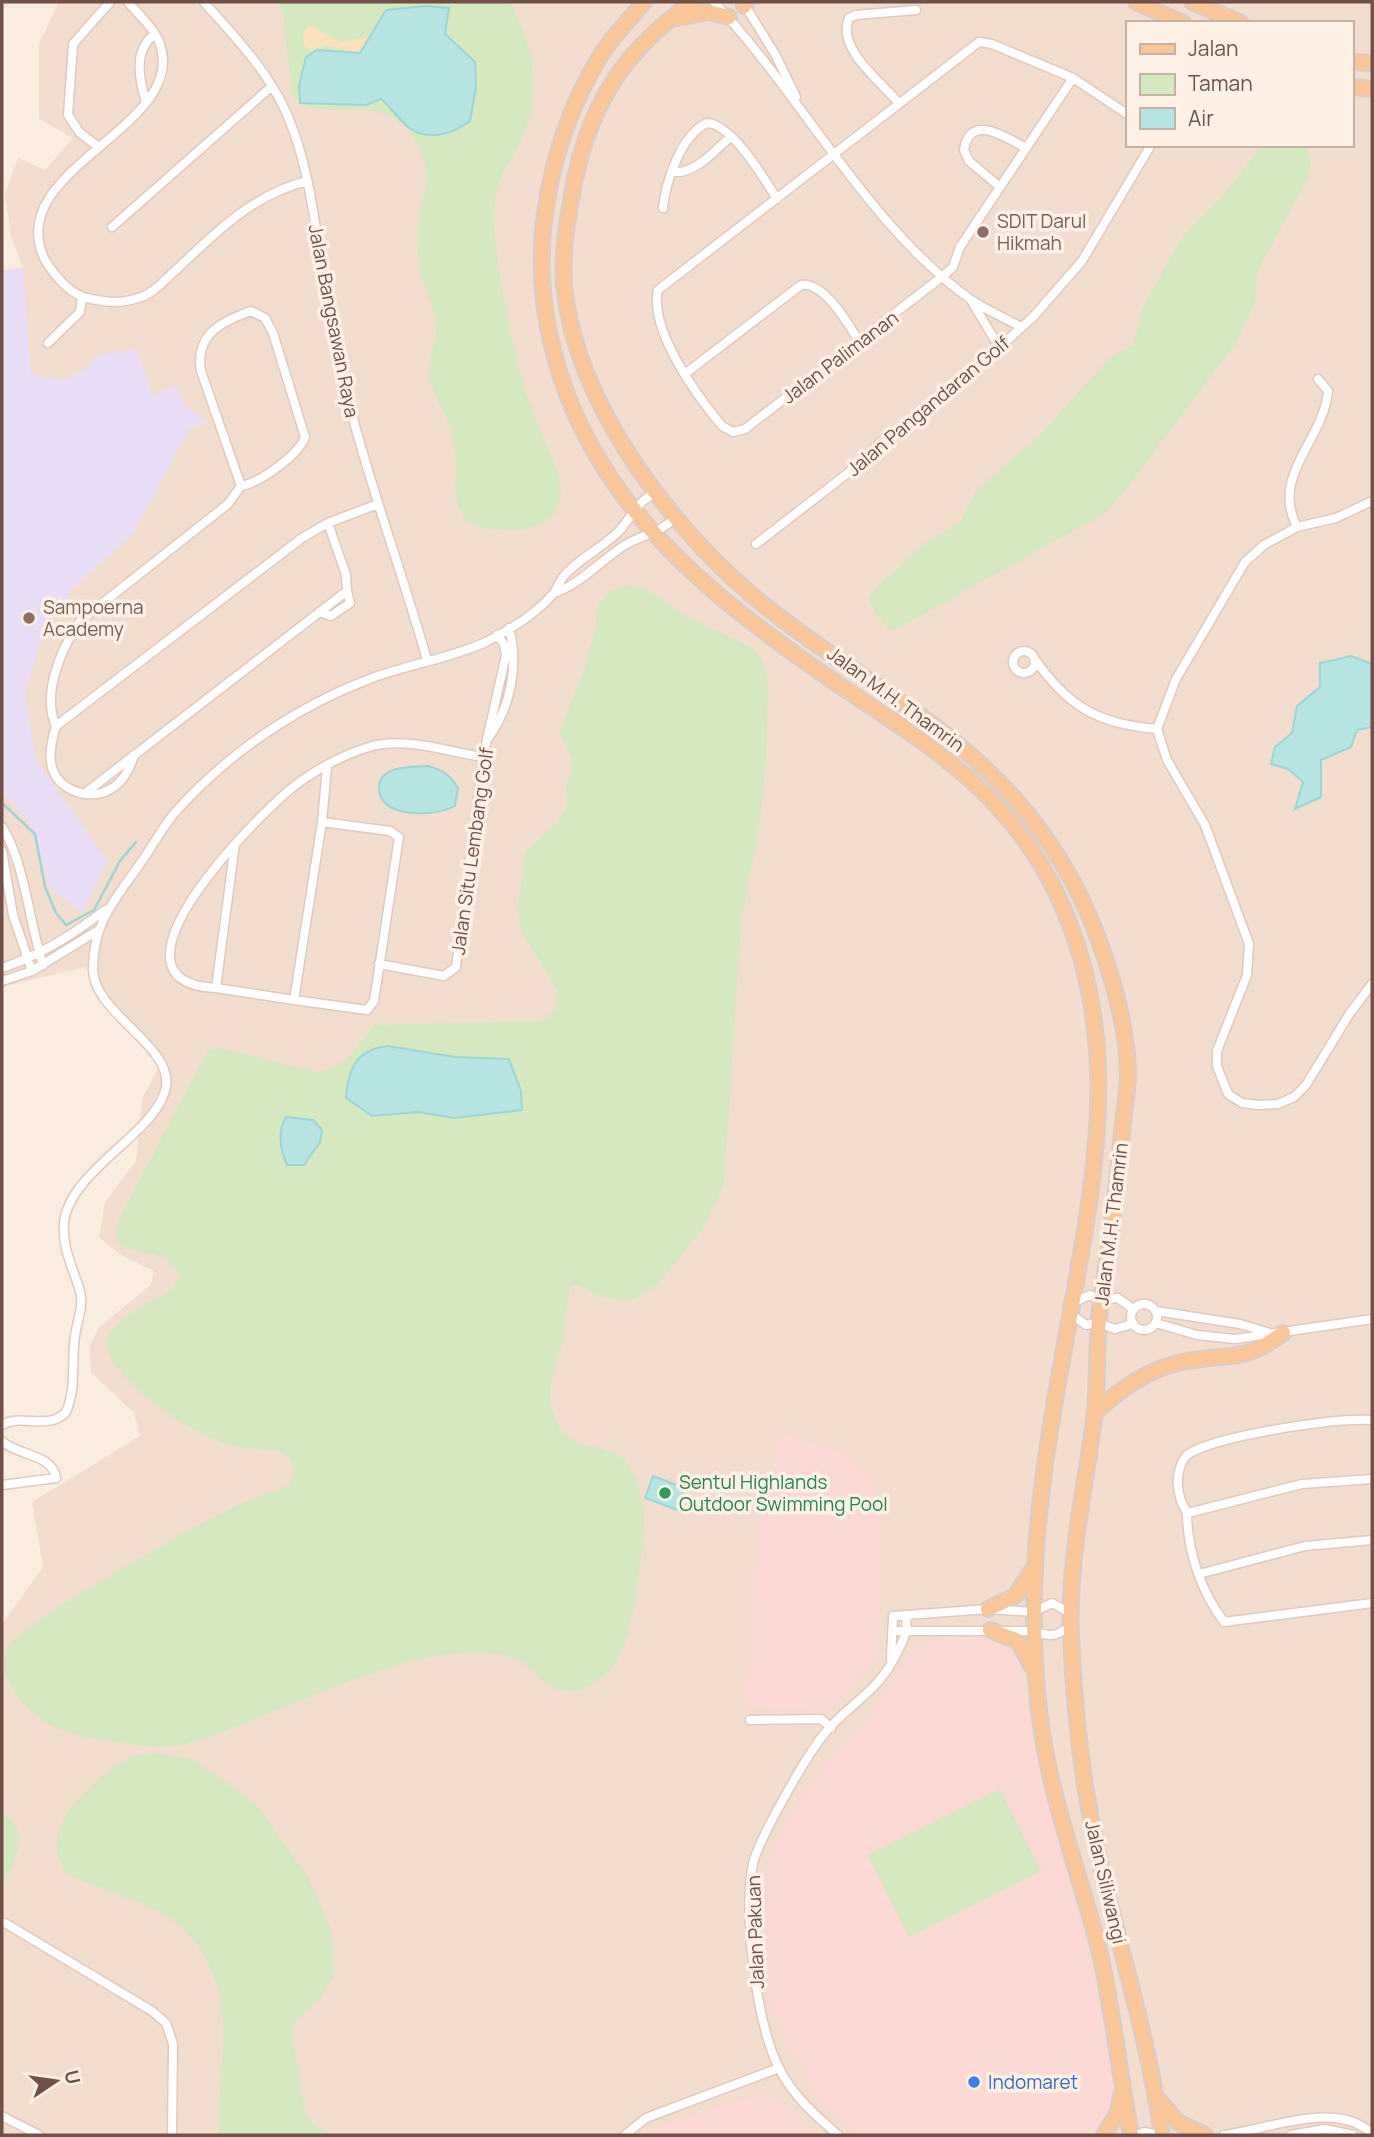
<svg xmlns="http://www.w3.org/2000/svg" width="1374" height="2137" font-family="Manrope,sans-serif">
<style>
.residential{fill:#f3ddcf;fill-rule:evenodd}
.commercial{fill:#fcd9d4}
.education{fill:#e9ddf7}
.green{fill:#d6e8bf}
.sand{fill:#fae2bb}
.water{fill:#b6e4e3;stroke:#9cd5d5;stroke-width:2}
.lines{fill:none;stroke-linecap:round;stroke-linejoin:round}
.stream{stroke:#9cd5d5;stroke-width:2.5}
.minor-casing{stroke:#e1c9bf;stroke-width:11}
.primary-casing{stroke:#d7cecc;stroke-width:18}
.minor{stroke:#fff;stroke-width:8}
.primary{stroke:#f9c699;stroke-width:14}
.education-dot{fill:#8d6e63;stroke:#fff1e6;stroke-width:2.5}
.leisure-dot{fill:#2e9e5b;stroke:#fff1e6;stroke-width:2.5}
.shop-dot{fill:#3f7fe0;stroke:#fff1e6;stroke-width:2.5}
.labels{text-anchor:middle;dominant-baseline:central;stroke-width:7;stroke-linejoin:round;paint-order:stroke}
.education-label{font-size:19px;fill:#785e54;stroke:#fff1e6;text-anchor:start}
.street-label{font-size:19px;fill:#715048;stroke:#fff1e6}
.leisure-label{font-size:19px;fill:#27864d;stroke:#fff1e6;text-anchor:start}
.shop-label{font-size:19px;fill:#366cbe;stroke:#fff1e6;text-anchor:start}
</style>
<rect width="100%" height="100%" fill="#fbece0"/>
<path class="residential" d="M59,2h1313v2133h-1370v-511l41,-57 -11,-65 108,-66 -6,-23 -43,-41 -1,-27 10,-19 51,-41 3,-14 -33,-16 -22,-18 6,-35 31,-41 6,-62 18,-34 -43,-50 -32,-48 -83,20v-716l21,-4 -12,-30 -6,-43 13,-36 27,12 28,-32 -34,-19v-76zM1127,23h224v122h-224z"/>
<path class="commercial" d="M781,1433l67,23 23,25 11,32 -5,143 -47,55 -84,-4 13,-175z
M982,1636l24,8 14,19 13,76 56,219 27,135 -6,31 -14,11h-236l-47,-41 -9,-29 -17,-19 -18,-48 -7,-58 7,-75 17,-44 41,-57 42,-44 40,-67 25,-13z
M755,2096l18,1 16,11 28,27h-170l7,-6z"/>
<path class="education" d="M23,268l8,106 32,6 25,-12 7,-12 42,-7 16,47 23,-12 8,20 24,19 -18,5 -56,104 -62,58 -33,55 -14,50 11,65 72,101 -26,52 -32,-24 -10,-37 -14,-34 -24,-26v-521z"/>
<path class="green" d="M278,2h232c24,44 33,92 11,139 -6,14 -17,27 -22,42 -12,35 1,91 7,127 7,39 17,76 31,113 7,18 18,36 22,54 2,10 3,20 -1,29 -7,20 -36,26 -55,24 -12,-1 -29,-1 -37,-11 -17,-21 -8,-39 -10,-62 -2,-33 -17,-49 -26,-77 -5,-17 6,-34 6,-51 -1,-20 -11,-38 -16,-57 -3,-12 -2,-28 -2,-40 0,-23 13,-48 6,-70 -24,-88 -107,-29 -132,-67l-9,-82z
M1263,145h44l4,20 -6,19 -40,73 -8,18 -2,28 -18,38 -115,153 -17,19 -214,119 -17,-21 -5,-13 4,-7 48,-45 39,-24 18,-34 57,-48 74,-81 24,-14 11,-40 40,-71 40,-40z
M628,585l21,6 39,27 65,30 10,13 5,20 -2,85 -7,58 -18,99 -17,262 -21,43 -45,56 -22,15 -19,1 -23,-5 -16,-11 -8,2c-3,20 -5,40 -9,60 -4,19 -14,39 -10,59 12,61 60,26 81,65 7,14 12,35 12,51 -1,32 -11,114 -27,140 -8,12 -28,28 -42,30 -29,4 -41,-27 -64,-34 -66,-20 -162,26 -225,49 -41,15 -91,44 -136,41 -15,-1 -30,-5 -45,-7 -29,-4 -53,-10 -75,-30 -17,-16 -30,-36 -23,-60 9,-26 199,-130 235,-147 10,-5 42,-13 48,-20 9,-11 1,-25 -8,-32 -19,-2 -41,-2 -59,-8 -29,-8 -131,-74 -115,-109 6,-12 52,-38 66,-47l5,-8 -1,-8 -14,-14 -42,-10 -6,-9 4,-21 87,-165 10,-5 103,26 26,-12 28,-36 169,-4 13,-12 2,-18 -37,-59 -3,-26 8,-55 32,-30 10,-17 -2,-18 6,-17 -1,-12 -12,-24 24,-60 13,-46 1,-19 11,-16z
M155,1753l38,6 62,44 55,77 19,45 5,24 -1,28 -12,20 -26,25 -3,12 14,84 24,17h-111c-3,-67 20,-117 -16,-182 -21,-39 -69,-52 -106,-67 -9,-3 -23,-6 -29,-13 -18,-18 -13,-49 4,-66 16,-16 37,-40 57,-49 8,-3 18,-4 26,-5z
M1000,1789l41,82 -132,66 -41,-82z
M2,1815c31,12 13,50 0,68z"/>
<path class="sand" d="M310,25l31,17 27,-5 -8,16 -35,-8 -14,6 -7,-5 -1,-14z"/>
<path class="water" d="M425,6l24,2 -4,26 30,28 1,26 -6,33c-17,13 -43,21 -62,6 -10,-8 -17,-20 -27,-28l-15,6 -66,-2 -1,-17 7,-29 11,-7 43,3 26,-43z
M1351,656l21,8v63l-15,3 -6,17 -30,13v37l-26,12 8,-27 -15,-13 -17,-5 4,-17 17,-14 5,-27 23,-19v-24z
M428,766c15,4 22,9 30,22l-3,18c-16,9 -54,11 -69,-2 -4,-4 -7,-10 -7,-15 -1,-24 33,-22 49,-23z
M388,1046l67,11 54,2 12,32 1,19 -68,8 -36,-6 -46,4 -26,-18c2,-30 11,-49 42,-52z
M286,1117l27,3 9,10 -2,12 -16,23h-17c-7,-16 -10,-33 -1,-48z
M653,1476l32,12 -8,22 -32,-12z"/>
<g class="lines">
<path class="stream" d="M2,803l33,31 10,53 11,26 10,12 28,-15 26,-49 16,-19"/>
<g class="minor-casing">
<path id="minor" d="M128,2c11,13 26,26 32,42 29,84 -160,125 -115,216 10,16 23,33 42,38 21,5 37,6 57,-2 14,-6 22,-18 33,-27 39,-37 77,-75 130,-88
M204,2c30,34 63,68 82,110 21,47 27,99 35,149 8,49 17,98 29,146 22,85 53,168 77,253
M714,2c87,92 153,223 256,297 16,11 35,19 51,28
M744,4l31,50 21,43
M1073,78l-113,169 -7,20 -10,9 -198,153 -12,3 -11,-6c-25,-30 -73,-96 -64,-136l321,-248 13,2 81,34 54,36
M146,102c-7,-23 -13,-52 9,-68
M898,102c-18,-21 -62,-54 -49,-84l7,-3 60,-5
M96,145l-16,-12 -12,-18 5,-71 37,-42
M674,172c21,2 42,-22 56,-35
M1000,187l-31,-26 -5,-11c6,-38 43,-12 62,-2
M663,208c3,-27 18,-73 44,-85 25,1 57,55 70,76
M112,227l159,-140
M972,302l27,45
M251,311l14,7 8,15 32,104c-6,18 -46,46 -64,49l-40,-115c-6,-36 19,-49 50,-60z
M48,343l32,-31 2,-15
M686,373l115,-88c23,-4 48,40 59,58
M1372,501l-36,17 -39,9 -33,18 -19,17 -69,117 -19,50 10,31 38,65 44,119 -2,31 -30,76v15l11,28 14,9 17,2 19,-1 16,-7 12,-12 44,-72 22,-29
M328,523l18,52 1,16
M1297,527c-27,-52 27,-87 31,-136l-10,-12
M756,544l92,-71 34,-32 61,-43 90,-81 49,-56 69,-116
M554,593c28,-10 46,-32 71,-48 18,-11 37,-12 51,-29
M319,612l12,4 19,-13 -3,-12 -263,203c-37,-9 -38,-36 -28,-68l246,-188 26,-15 50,-19
M1013 662a11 11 0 1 1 22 0a11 11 0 1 1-22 0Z
M1034,658c34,49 64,66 123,71
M56,726c-15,-32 6,-79 24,-105l148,-117 13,-18
M489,737c22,-31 30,-73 20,-109
M84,794c28,3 43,-15 50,-39
M322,822l68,9 9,6 -25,164 -7,9 -73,-10 28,-178 5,-55
M2,827c22,32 28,99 41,138
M235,844l-19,144c-128,-5 47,-180 85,-207 20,-14 47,-28 71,-35 34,-9 77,6 111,11
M2,851l11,64 19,56
M379,964l65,12 12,-9 27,-210 23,-102 -2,-11 -7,-9
M2,968c39,-13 71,-33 103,-58
M2,981l30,-10 65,-40
M216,988l78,12
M1072,1303l18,-8 11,5 17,-2 15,11
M1131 1317a13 13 0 1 1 26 0a13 13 0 1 1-26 0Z
M1156,1311l84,13 30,9
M1071,1314l15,11 12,-2 17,6 17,-5
M1156,1323l41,12 38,4 137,-20
M1372,1420c-38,-2 -152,15 -184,34 -12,12 -12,32 -7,47 2,5 6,9 6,14 1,38 14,76 37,107l148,-19
M2,1425c19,-12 47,6 64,-13 11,-25 5,-51 9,-76 2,-15 9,-30 5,-45 -7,-23 -18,-42 -16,-68 5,-53 96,-92 102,-137 6,-41 -73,-73 -73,-117 0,-48 23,-70 49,-108 12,-17 22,-37 37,-53 53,-58 122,-104 196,-131 36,-13 76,-19 111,-35 22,-11 51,-29 68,-49 4,-5 5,-11 9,-16 15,-18 39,-29 55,-45 14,-14 20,-34 40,-39
M2,1441c15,15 50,12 54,37l-54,7
M1188,1513l114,-29 70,-5
M1199,1574l106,-28 67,-6
M894,1631h140c17,7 22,5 37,-5
M891,1659l2,-43 95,-7 46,3 18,-9 18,10
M750,1720l71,-1 10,9
M5,1923l147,88 14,12 7,21 -1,91
M2,2116l37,19
M625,2135l21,-17 133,-50
M838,2135c-22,-19 -46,-40 -59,-67 -23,-46 -36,-154 -26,-204 5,-24 52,-105 68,-126 26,-35 55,-41 77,-87 6,-12 10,-20 8,-34
M1136,2135l8,-3 14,3
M1224,2135c43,-5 113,-36 148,-1
M1291,2135l34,-6 28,6"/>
</g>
<g class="primary-casing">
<path id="primary" d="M644,2c-15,19 -33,35 -45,56 -42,70 -65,161 -55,243 22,182 155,289 298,386 93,62 171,109 219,216 58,129 37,257 13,391 -19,105 -41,214 -40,322 0,48 3,96 13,144 12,62 35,123 51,185 15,63 21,127 33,190
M694,2c-74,49 -109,111 -123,198 -5,29 -9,56 -7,85 12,123 114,254 210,328 117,90 228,134 301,273 26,50 52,129 53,186 0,19 -4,40 -6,60 -5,56 -12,112 -21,168 -6,40 -2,80 -7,120 -10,74 -26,142 -23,216 3,69 10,138 24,204 21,99 53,195 67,295
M1136,2l47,21
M1192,2l49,21
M744,6l2,-4
M676,18l33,-6 20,5
M1351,62l21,1
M1351,87l21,2
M1095,1412c26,-23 53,-43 87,-50 46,-10 59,3 101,-29
M988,1609l27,-13 17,-26
M990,1630l28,11 14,26
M1157,2098l22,25 26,12
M1104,2135l14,-23 3,-17"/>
</g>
<use href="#minor" class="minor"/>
<use href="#primary" class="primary"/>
</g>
<g class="education-dot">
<circle cx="983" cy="232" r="7"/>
<circle cx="29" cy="618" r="7"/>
</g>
<circle class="leisure-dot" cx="665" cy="1493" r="7"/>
<circle class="shop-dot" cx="974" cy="2082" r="7"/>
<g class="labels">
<g class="education-label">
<text x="997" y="221">SDIT Darul<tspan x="997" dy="22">Hikmah</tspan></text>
<text x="43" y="607">Sampoerna<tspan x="43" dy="22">Academy</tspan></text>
</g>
<g class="street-label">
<text transform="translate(334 321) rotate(79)">Jalan Bangsawan Raya</text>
<text transform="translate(840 357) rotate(-37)">Jalan Palimanan</text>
<text transform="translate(928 406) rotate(-40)">Jalan Pangandaran Golf</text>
<text transform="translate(896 699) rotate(36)">Jalan M.H. Thamrin</text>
<text transform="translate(472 851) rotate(-82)">Jalan Situ Lembang Golf</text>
<text transform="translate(1111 1224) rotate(-83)">Jalan M.H. Thamrin</text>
<text transform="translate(1106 1882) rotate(77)">Jalan Siliwangi</text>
<text transform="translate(755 1932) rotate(-92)">Jalan Pakuan</text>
</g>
<g class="leisure-label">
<text x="679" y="1482">Sentul Highlands<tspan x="679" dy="22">Outdoor Swimming Pool</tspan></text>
</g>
<g class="shop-label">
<text x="988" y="2082">Indomaret</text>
</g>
</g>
<rect width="1374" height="2137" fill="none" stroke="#715048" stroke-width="7"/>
<rect x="1126" y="21" width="228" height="126" fill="#fff1e6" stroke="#c6b1a7" stroke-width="2"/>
<rect x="1140" y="44" width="35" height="10" fill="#f9c699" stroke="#c6b1a7" stroke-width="2"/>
<text x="1188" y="56" font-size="21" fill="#715048">Jalan</text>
<rect x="1140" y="74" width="35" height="21" fill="#d6e8bf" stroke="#c6b1a7" stroke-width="2"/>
<text x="1188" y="91" font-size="21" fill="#715048">Taman</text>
<rect x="1140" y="108" width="35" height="21" fill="#b6e4e3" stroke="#c6b1a7" stroke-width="2"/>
<text x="1188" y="126" font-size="21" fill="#715048">Air</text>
<g transform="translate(56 2081) rotate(77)" stroke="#fff1e6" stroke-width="5" paint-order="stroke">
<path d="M0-5L12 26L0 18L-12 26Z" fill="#715048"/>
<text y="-10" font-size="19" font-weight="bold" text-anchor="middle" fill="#715048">U</text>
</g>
</svg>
